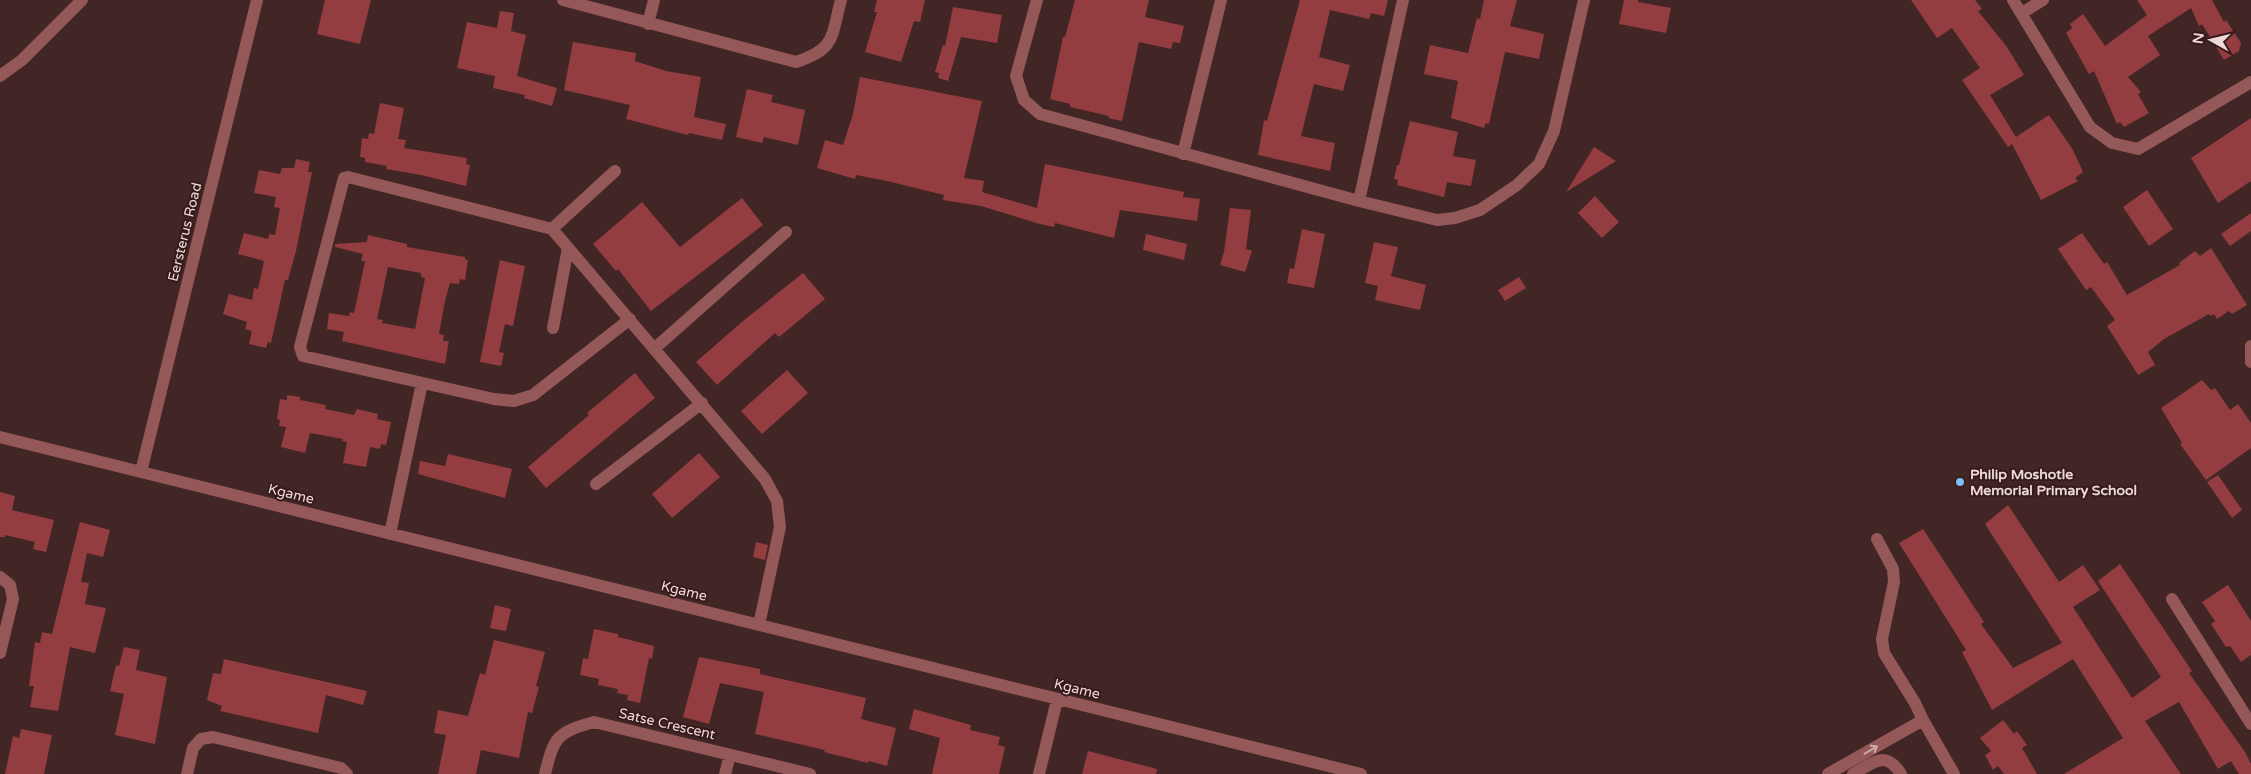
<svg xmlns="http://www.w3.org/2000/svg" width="2251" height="774" font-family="'Varela Round',sans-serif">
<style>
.building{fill:#943d40;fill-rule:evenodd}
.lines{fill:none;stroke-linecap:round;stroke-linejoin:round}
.minor{stroke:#955858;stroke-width:12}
.oneway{stroke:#ceacab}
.poi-dot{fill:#7abff8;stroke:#371b1b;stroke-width:2}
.labels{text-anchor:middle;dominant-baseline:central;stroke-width:4;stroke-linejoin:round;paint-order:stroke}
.street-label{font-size:14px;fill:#edd9d8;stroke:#371b1b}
.poi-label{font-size:14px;font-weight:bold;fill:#edd9d8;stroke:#371b1b;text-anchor:start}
</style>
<rect width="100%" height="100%" fill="#422525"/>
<path class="building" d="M325,0h46l-11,44 -43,-10z
M877,0h48l-5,22 -6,-1 -13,41 -36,-10 12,-40h-3z
M1075,0h74l-4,17 39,9 -4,17 -7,-1 -2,7 -32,-7 -17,79 -14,-3 1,-2 -39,-9v-3l-20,-5 13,-62h2z
M1300,0h88l-4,16 -13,-3 -2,6 -39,-9 -11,47 31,8 -7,26 -29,-7 -13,52 34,7 -5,28 -72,-16 6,-35 3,1z
M1484,0h33l-7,26 34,8 -5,25 -34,-7 -16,72 -3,-1 -2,5 -33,-10 7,-37 -34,-7 6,-29 38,8 9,-35 3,1z
M1624,0h14v2l33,6 -5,25 -47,-9z
M1911,0h64l7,9 -4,2 29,36 17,28 -34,20 26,42 33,-22 24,35 10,22 -8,6 3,3 -37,19 -29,-56 -4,3 -46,-67 18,-12 -28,-40 -15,10z
M2137,0h75l12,22 2,-2 15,23 -2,8 -15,9 -22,-36 -3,2 -8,-18 -43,28 12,19 -32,22 13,15 -3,2 11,19 -25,14 -4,-5 -3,2 -23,-53 -5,3 -23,-41 6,-5 -2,-4 13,-10 22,32 42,-31z
M953,7l49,8 -5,28 -36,-6 -13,44 -10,-3 1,-5 -4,-1 8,-27 2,1z
M500,11l14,2 -3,18 15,4 -9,41 40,12 -5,18 -28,-8 1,-3 -32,-7 2,-12 -38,-8 10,-46 30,6z
M573,42l63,11 -1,8 31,10 35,6 -7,40 32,7 -4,16 -33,-7 -1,2 -62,-16 4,-14 -66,-15z
M860,77l122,24 -18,77 20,3 -2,11 55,16 8,-44 139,28 -1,5 17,2 -3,22 -77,-11 -6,28 -59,-15 -1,4 -14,-3 -59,-18 -38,-6 1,-5 -57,-14 -31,-6 -1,4 -38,-11 8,-28 18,5 10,-31z
M747,89l26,6 -2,7 34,8 -7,35 -34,-8 -2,6 -26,-6z
M380,103l24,5 -6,31 8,1 -2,8 63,10 -1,6 4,1 -4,21 -45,-11 -35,-6 1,-3 -22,-4v-4l-5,-1 2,-19 6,1 1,-6 5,1z
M2251,118v63l-33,22 -27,-45z
M1410,121l48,11 -5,24 23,4 -5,26 -24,-4 -3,15 -47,-12 1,-5 -4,-1 3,-14h2z
M1594,147l22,14 -50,31 23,-37z
M296,159l14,3 -2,10h4l-16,79 -8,29h-3l-14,63 -3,-1 -2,6 -17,-4 3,-13 -7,-2 2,-7 -24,-8 6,-20 23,6 2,-12 4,1 6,-28 -26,-7 6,-21 24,6 1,-5 6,1 5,-27 -6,-1 2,-10 -22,-4 5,-23 21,4 2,-6h12z
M2147,190l26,39 -24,17 -26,-39z
M1595,196l24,26 -17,16 -24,-25z
M742,198l21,27 -112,86 -33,-42 -2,2 -23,-27 49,-42 38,45z
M1230,208l21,2 -5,39 6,2 -7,21 -25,-7 4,-13z
M2251,213v18l-21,15 -9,-12z
M1302,229l23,5 -11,54 -27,-5 3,-15 4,1z
M2082,233l22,31 3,-2 20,33 53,-30 -1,-2 16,-12 5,5 11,-8 36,57 -15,9 -3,-3 -12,8 -3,-5 -3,2 -2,-2 -45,25 -16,13 7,13 -17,10 -31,-49 8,-6 -24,-33 -5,3 -28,-41z
M1146,234l41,10 -3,16 -41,-10z
M368,235l39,9v3l58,10v2l3,1 -3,20 -5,-1 -1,5 -9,-1 -5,18 -6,33 5,1 -1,6h6l-4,23 -103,-23 2,-9 -17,-3 2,-16 20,3 1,-4 4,1 11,-52h-4l2,-7 -28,-7v-3l32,-2zM388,267l33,6v4l4,1 -10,51 -33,-6 1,-3 -6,-1z
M1374,242l24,5 -7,29 35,9 -6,25 -45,-10 3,-14 -13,-3z
M500,260l25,6 -12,60 -8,-2 -6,28 5,1 -3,13 -21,-4z
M803,273l22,26 -46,38 -4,-4 -58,52 -21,-23 47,-41z
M1519,277l7,11 -21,13 -7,-11z
M787,370l21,23 -46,41 -21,-23z
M635,373l20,25 -109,90 -18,-21 61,-52 -2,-2z
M2202,380l9,10 4,-2 15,22 8,-6 13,19v25l-45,32 -26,-36 2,-1 -21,-35z
M287,395l13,2v3l26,5 -1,4 29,6 3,-6 21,5 -1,5 14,3 -5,23 -5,-1 -1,5 -10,-2 -4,20 -23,-4 4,-21 -5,-1 1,-2 -33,-6 -5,20 -24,-6 5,-20 -7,-1 1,-6 -3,-1 3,-20 7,1z
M699,453l21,24 -48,41 -20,-24z
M448,454l64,15 -7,29 -87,-24 2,-13 25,5z
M2218,475l24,35 -10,8 -25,-36z
M0,492l15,4 -3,14 42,10 -8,32 -13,-3 2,-7 -30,-7v2h-5z
M2008,505l51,77 24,-17 17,25 -27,17 59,91 29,-21 -63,-96 22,-17 72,107 -3,2 56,79 6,12v10h-12l-8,-13 -13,8 -39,-67 -34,19 36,53h-117l59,-36 -50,-79 -81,51 -30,-58 4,-2 -67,-107 24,-14 61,93 -3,2 32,44 49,-25 -77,-119z
M80,522l30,8 -7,27 -16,-4 -6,29 8,1 -4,21 21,4 -11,45 -25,-6 -12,64 -28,-4 4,-21h-5l6,-44 5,1 2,-11 10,2z
M756,542l12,3 -3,15 -12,-3z
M2228,585l23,36v34l-10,7 -11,-16 -4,1 -15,-23 4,-3 -13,-19z
M495,605l16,4 -5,22 -16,-3z
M594,629l24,5v3l36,9 -2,13 -3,-1 -9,45 -13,-3 1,-5 -11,-2 1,-4 -20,-4 1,-6 -19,-4 3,-17 5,1z
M494,640l51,12 -9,34 3,1 -7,26 -4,-1 -9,46 -38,-8 -5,24h-38l8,-39 -12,-2 4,-23 30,6 12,-43 5,2z
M124,647l16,3 -4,20 31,7 -12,67 -40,-9 9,-41 -14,-3 6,-26 3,1z
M699,657l61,12v5l106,24 -5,21 35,9 -9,38 -18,-5 -1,2 -44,-11 1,-2 -70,-16 9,-42 -44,-9 -11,41 -26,-7z
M224,659l143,32 -4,14 -37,-10 -8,38 -98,-22 2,-5 -15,-6 6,-27 8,1z
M914,709l57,16 -1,5 30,7 -2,8 7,2 -6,27h-67l8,-36 -31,-9z
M2003,720l11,14 3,-3 10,14 -5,3 15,26h-33l-6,-8 -5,4 -8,-15 6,-4 -11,-13z
M21,729l31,6 -8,39h-39l8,-38 6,2z
M1088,751l69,18 -1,5h-74z"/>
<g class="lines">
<path class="minor" d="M563,0l233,62c40,-13 35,-25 45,-62
M1037,0l-21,76 8,24 16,14 319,87 78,19 18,-2 25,-8 37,-25 22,-21 15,-33 30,-131
M2013,0l77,127 22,16 26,6 113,-67
M2022,13l21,-13
M648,24l6,-24
M0,76l22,-16 60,-60
M1183,154l38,-154
M1359,201l44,-201
M552,229l63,-58
M630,319l-97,76 -19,6 -20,-2 -191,-43 -3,-9 44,-169 4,-1 204,52 213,250 12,22 3,26 -21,98
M553,328l15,-80
M2251,346v16
M655,348l131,-116
M0,437l1361,337
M141,472l116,-472
M596,484l106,-81
M390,534l32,-151
M1877,539l16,30 1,13 -12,57 2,14 31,50 8,17
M0,577l10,8 3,14 -13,54
M2172,599l79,125
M187,774l6,-26 8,-9 12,-2 128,31 6,6
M545,774c9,-37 12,-42 49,-52l216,52
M725,774l5,-19
M1039,774l18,-74
M1828,774l95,-54 31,54
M1853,774c21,-11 32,-25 48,0"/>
</g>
<defs><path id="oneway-shaft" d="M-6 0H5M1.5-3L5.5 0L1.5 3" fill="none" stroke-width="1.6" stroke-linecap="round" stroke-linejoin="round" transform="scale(1.25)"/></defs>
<use class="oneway" href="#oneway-shaft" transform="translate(1871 750) rotate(-30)"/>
<circle class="poi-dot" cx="1960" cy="482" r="5"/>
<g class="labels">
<g class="street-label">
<text transform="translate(185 232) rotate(-76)">Eersterus Road</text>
<text transform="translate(291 494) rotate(14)">Kgame</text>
<text transform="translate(684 591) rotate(14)">Kgame</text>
<text transform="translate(1077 689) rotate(14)">Kgame</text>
<text transform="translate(667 724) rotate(13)">Satse Crescent</text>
</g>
<g class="poi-label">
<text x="1970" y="474">Philip Moshotle<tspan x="1970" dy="16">Memorial Primary School</tspan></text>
</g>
</g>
<g transform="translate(2211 40) rotate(278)" stroke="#371b1b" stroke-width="4" paint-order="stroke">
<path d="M0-4L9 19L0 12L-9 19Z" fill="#edd9d8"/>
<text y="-8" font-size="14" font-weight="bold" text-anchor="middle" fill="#edd9d8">N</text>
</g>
</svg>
